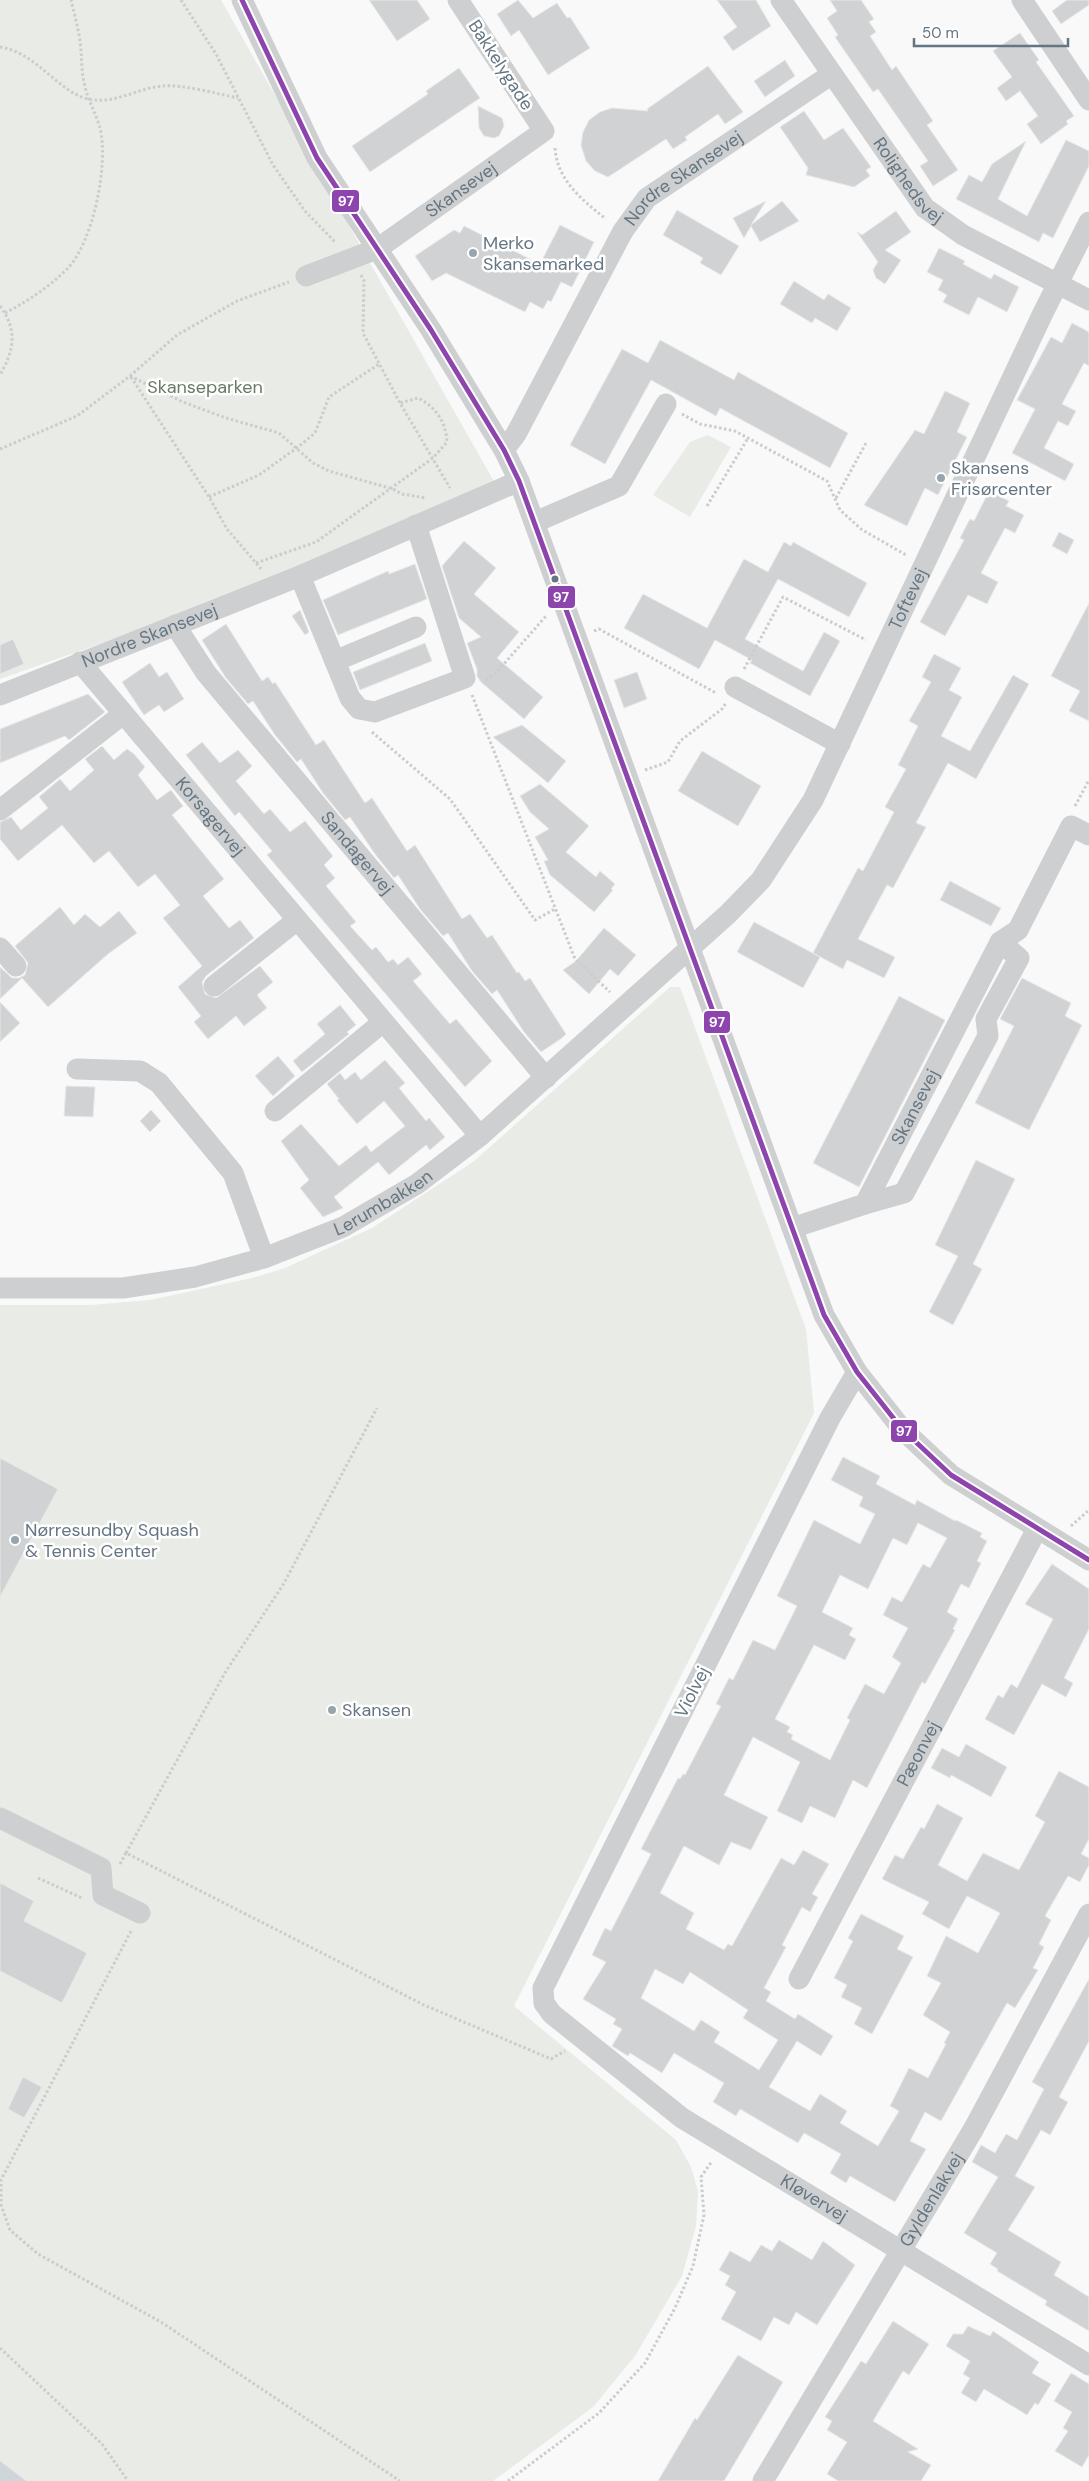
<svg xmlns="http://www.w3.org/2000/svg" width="1089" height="2481" font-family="'DM Sans',sans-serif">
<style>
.green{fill:#e8ebe6}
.water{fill:#ced6d9}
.building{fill:#d0d2d3;stroke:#e8e8e8;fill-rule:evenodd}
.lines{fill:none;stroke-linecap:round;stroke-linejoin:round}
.path{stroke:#cbcccd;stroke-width:3;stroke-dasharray:2.5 2.5;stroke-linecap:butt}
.minor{stroke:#cecfd0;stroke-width:21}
.bus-1-casing{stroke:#fff;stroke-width:9}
.bus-1{stroke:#8e44ad;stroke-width:5}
.poi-dot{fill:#99a4ac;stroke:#fff;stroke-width:2}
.bus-dot{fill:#657683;stroke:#fff;stroke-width:2}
.labels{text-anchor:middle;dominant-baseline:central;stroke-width:5;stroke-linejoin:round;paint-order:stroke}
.street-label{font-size:18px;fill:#657683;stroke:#fff}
.poi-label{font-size:18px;fill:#657683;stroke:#fff;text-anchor:start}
.park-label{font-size:18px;fill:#687a64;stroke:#fff}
.line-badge{stroke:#fff;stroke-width:2}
.badge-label{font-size:14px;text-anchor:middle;font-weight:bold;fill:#fff}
</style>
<rect width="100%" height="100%" fill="#f9f9f9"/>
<path class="green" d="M0,0h221l275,485 -266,113 -230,81z
M708,435l23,12 -41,70 -37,-22 37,-53z
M670,987h10l126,342 8,84 -300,593 162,134 15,27 7,24 -2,35 -14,50 -47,80 -42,51 -100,74h-493v-1176h91l59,-5 102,-22 33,-10 87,-40 101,-66z"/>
<path class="water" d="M0,2461l26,20h-26z"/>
<path class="building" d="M369,0h48l13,19 -33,22z
M518,0l15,18 24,-15 10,15 3,-1 20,31 -42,27 -29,-45 -8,6 -14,-22z
M717,0h39l15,26 -38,25 -10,-14 14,-10z
M830,0h31l13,19 -5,3 7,10 -6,4 22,34 4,-4 37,55 -6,4 31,45 -25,16 -13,-20 8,-5 -50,-72 -5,3 -38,-55 3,-2 -11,-17 10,-7z
M1067,0h22v5l-28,19 -9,-13z
M1020,33l19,27 -3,2 38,54 -8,5 2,3 -27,20 -14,-20 11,-8 -18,-25 -14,10 -9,-13 15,-11 -19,-26z
M785,60l10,16 -30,21 -11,-16z
M708,66l35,46 -18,12 -7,-10 -33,23 2,3 -14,9 -7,-10 -58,38 -13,-6 -9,-10 -5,-16 2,-13 6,-12 11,-8 12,-4 36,3 -1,-2z
M459,68l21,30 -110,74 -18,-26 76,-52 -2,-3z
M478,106l24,12 2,8 -5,10 -5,2 -10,-2 -5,-8z
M804,111l20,29 19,-12 28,39 -5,3 4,6 -16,11 -48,-12 2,-7 -28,-41z
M1066,140l23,11v15l-36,72 -10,-5 -4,9 -83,-43 13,-24 13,7 10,-18 34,-23 -28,58 29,17z
M766,201l-15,24 31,-24 17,20 -39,21 -9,-16 -7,12 -11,-20z
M677,210l62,36 -18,29 -21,-12 3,-5 -40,-23z
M896,211l15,21 -26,18 16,10 -16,24 -9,-6 -3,-8 5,-8 -21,-30 5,3z
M560,225l34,17 -22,45 -11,-5 -10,20 -3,-2 -5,9 -13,-7 -5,10 -79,-39 -14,8 -17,-25 39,-26 6,3 4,-7 76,38z
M939,248l26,13 -2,3 28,15 3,-5 25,13 -12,25 -29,-15 -9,18 -26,-13 4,-7 -9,-5 5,-10 -16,-8z
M794,281l30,19 4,-6 23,14 -14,23 -22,-13 -3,5 -32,-19z
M1072,323l17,9v34l-5,-3 -22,41 14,7 -8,15 -10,-5 -14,27 30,16 -9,17 -53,-28 23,-44 -18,-9 34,-63 11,6z
M660,340l74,40 4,-8 110,61 -18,35 -110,-60 -4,8 -65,-36 -46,84 -35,-19 52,-96 26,14z
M945,391l25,12 -13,29 10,5 -29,58 -13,-7 -18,38 -43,-21 51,-75 9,4z
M989,491l20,10 -3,5 18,9 -9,18 -10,-5 -24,45 17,9 -11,22 -19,-9 -23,41 -25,-14 44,-82 -4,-2 10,-19 4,2z
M1059,532l15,8 -7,14 -15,-8z
M464,541l32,27 -22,26 45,38 -22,26 46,39 -19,22 -43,-37 -4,-6v-7l-10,-26 14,-6 -22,-19 -17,-52z
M784,542l7,4 2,-4 74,41 -18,34 -71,-38 -33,60 58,32 21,-39 16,9 -30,55 -60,-33 2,-3 -37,-20 -16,29 -75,-41 19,-34 64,34 37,-69 24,13z
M415,564l12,35 -89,36 -15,-35 65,-29 1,3z
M1089,603v118l-20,-10 11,-20 -29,-15z
M300,610l9,22 -4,3 -13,-19z
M226,624l36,57 6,-4 5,7 2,-2 41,63 8,-5 41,63 7,-5 35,53 8,-6 47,74 8,-5 17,24 5,-3 25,38 2,-1 6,9 5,-3 36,56 -4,4 -21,14 -17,-20 -27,-42 -5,4 -20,-23 -24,-38 -5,3 -23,-27 -22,-34 -4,3 -19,-24 -25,-37 -5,3 -22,-27 -22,-34 -4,3 -22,-27 -22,-34 -5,3 -22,-26 -24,-38z
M13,639l11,25 -24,10v-29z
M425,643l7,18 -72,29 -7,-18z
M934,654l27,14 -12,22 13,7 -21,39 29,15 43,-76 16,9 -53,95 -28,-16 -32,60 10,4 -33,61 -6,-3 -29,54 37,18 -11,21 -37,-18 -4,9 -30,-16 45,-85 5,3 31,-59 -9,-5 21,-38 -8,-4 20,-39 -9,-5 22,-39 -9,-5z
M150,663l9,14 8,-5 17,27 -20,13 -5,-7 -15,10 -22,-33z
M637,672l10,27 -23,9 -10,-28z
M88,694l17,18 -36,28 -4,-4 -65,27v-34z
M522,725l44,36 -18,22 -55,-46z
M202,742l18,21 18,-13 14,16 -16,15 28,33 6,-5 20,23 15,-11 28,35 -9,9 11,13 -9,8 30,36 -6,4 22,24 4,-3 12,15 5,-3 5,6 10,-8 14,17 -9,7 37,43 6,-5 36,42 -27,26 -198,-232 5,-4 -33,-39 -4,4 -49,-61z
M102,746l12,14 13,-11 7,5 11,13 -7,8 19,25 14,-10 12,16 -11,9 52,64 -21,17 26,32 11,-8 14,18 -48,38 -4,6 3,12 11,4 44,-32 13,16 -16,13 10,13 -23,18 -8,-10 -28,23 -14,-17 7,-6 -23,-29 24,-21 -39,-48 17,-13 -25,-31 -17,13 -29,-36 -15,12 -32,-38 -44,36 -18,-22v-17l11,-5 10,13 27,-22 -9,-11 21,-18 10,12 24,-21 -9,-11z
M702,751l59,35 -23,40 -60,-35z
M540,784l49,42 -23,26 30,25 4,-6 15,13 -4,5 2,1 -19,22 -44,-37 -6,-14 4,-1 -13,-23 14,-8 -19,-17 -10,-16z
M950,881l51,27 -10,18 -51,-26z
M60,907l14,18 11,-11 15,13 19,-16 18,22 -29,21 -60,53 -26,-29 -22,21v-32l12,11h7l6,-3 3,-12 -13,-17z
M754,922l66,35 -17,31 -66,-36z
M604,928l32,27 -18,21 -8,-7 -21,25 -26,-24 13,-9z
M1022,978l49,25 -6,13 17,9 -53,105 -54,-27 39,-77 -14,-7z
M899,996l46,24 -86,167 -46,-24z
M0,1002l20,21 -20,19z
M340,1005l16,20 -9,7 2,2 -47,38 -9,-11 32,-27 -8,-10z
M278,1056l17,20 -22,20 -18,-20z
M385,1060l20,23 -6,5 27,33 3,-3 16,19 -15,13 -4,-5 -37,30 -11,-13 -44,35 9,11 -20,9 -23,-29 9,-8 -28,-39 20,-17 38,42 27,-21 5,7 34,-26 -21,-25 -27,23 -20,-24 2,-1 -12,-15 13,-11 5,7 10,-8 6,8z
M66,1086l29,1 -2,30 -29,-1z
M151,1110l10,11 -11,11 -10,-11z
M976,1160l39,19 -42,85 9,5 -29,56 -24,-13 29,-56 -23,-11z
M843,1457l37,19 -4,8 39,21 2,-5 38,21 1,-1 26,13 -2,4 7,4 -10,20 4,2 -12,25 -8,-4 -14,28 11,7 -5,10 2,1 -30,54 -3,-2 -55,106 -14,-8 -18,38 -25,-12 -8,17 -25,-12 23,-49 -47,-25 -29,58 44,22 -17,33 -20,-8 -12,23 -35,-19 -24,47 34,20 -8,16 38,21 4,-6 4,2 49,-88 13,7 9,-15 26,14 -17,30 6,3 -8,15 -8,-5 -20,38 4,2 -22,41 7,4 -5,9 29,18 3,-5 35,22 -12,20 -24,-15 -28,46 41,24 10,-17 27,17 -7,12 38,23 21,-35 -9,-5 19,-38 19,10 18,-34 -2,-1 6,-11 -27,-17 18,-32 -14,-7 19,-40 32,17 22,-40 -33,-17 -18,33 -27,-15 7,-12 -47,-23 13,-24 8,4 18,-32 3,2 13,-25 26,14 -25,47 29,16 16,-28 36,17 26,-48 -10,-6 24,-45 30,16v52l-8,15 8,4v7l-9,17 -12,-6 -23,40 6,4 -12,24 5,3 -11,21 5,2 -23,38 -8,-5 -66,118 -16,-9 -15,29 16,8 -31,53 -45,-26 -4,7 -16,-10 11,-19 -37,-21 -6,10 -58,-34 -4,7 -23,-14 11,-19 -50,-30 -12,20 -32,-20 -2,3 -16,-10 10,-17 -9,-5 3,-5 -33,-20 23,-37 -14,-7 13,-27 6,3 40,-77 -10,-5 37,-71 2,1 3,-5 2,1 36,-69 -5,-2 13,-26 4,2 20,-40 22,10 22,-44 -20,-10 37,-76 46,24 15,-30 -16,-8 4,-9 -32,-17zM918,1523l29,15 -17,30 -7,-4 -21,38 -10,-5 -9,18 25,13 -16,29 9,6 -17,31 -19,-10 -18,34 3,2 -20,40 -39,-21 2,-4 -6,-3 3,-5 -15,-8 39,-74 31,15 11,-21 -7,-4 4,-7 -31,-16 18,-37 28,14 25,-51 14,7zM655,1969l28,15 7,-12 58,38 -5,8 35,22 -19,30 -45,-28 6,-10 -19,-12 -7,11 -53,-33z
M0,1458l58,31 -58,108z
M1052,1564l37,25v40l-25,49 9,5 -7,14 -24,-13 -28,51 -29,-16 13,-24 5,3 8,-14 6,4 36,-69 -28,-15z
M966,1744l41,23 -16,30 -40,-22 -1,3 -19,-10 11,-20 17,9z
M0,1883l34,18 -10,20 63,32 -25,50 -62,-32z
M861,1914l43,22 -7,13 16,8 -41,77 -18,-10 8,-16 -21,-11 6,-12 -13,-7 19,-37 -5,-3z
M1089,1979v62l-30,56 9,5 -18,33 -9,-5 -26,46 20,11 -27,43 53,32 -7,13 35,22v34l-44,-26 2,-4 -50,-30 1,-2 -8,-5 7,-11 -33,-20 34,-56 -26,-15 9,-17 14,8 11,-19 11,6 27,-51 -12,-7z
M23,2077l19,10 -18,31 -16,-9z
M779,2240l33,20 11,-19 32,24 -38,60 -21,-13 -7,13 -15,-8 -13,24 -40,-22 15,-27 -11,-7 5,-9 -11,-6 11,-19 20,11 11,-17 11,6z
M893,2321l36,23 -20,31 -6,-4 -30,50 45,28 -10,3 23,13 -10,16h-83l-11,-7 20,-32 -20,-12 5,-9 -7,-4 36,-56 5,3z
M968,2326l22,10 3,-5 46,31 -7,11 19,11 -13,21 -3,-2 -8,12 -43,-26 -8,13 -15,-9 9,-15 -7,-4 7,-13 -24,-15 7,-12h10z
M738,2355l45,27 -59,99h-66l37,-63 2,2z
M1071,2373l18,11v71l-7,12 -27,-16 13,-20 -5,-3 9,-16 -18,-11z"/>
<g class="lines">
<path class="path" d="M181,0l35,54 57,111 32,46 31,32
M0,47c36,5 58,45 88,52 26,6 49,-11 75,-13 19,-2 55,8 75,12
M555,148c2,32 27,52 51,71
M361,275l3,6 -1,52 37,70
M0,306c18,24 14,45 0,69
M5,313c23,-12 44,-26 62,-44 26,-26 42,-105 33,-141 -4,-15 -13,-29 -16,-46 -3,-14 -2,-27 -4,-41 -2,-14 -6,-28 -9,-41
M130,376l53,26 43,16 53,15 34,30 16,8 64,18 9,5 24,4
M131,377l78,120 18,32 35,41
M682,414l18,10 35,7 92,50 13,29 21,19 45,26
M0,449l77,-33 53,-40 47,-41 60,-34 52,-19
M209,497l50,-22 39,-28 17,-14 14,-36 50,-33
M836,498l30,-55
M707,506l41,-68
M256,563l60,-21 117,-84 14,-16c-1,-20 -11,-35 -29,-44l-18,5 50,85
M594,631l5,-2 117,64
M744,669l39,-72 83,43
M486,680l10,-7 50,-57
M472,695l103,264 35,33
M372,732l78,67 85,121 20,-11
M645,770l23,-8 12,-21 42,-32 4,-6
M1075,806l14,-26
M1071,1526l18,-16
M126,1853l100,-182 57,-86 94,-177
M120,1864l6,-11 298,152 127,54 14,-8
M38,1878l44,20
M131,1931l-130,249v25l9,25 28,24 123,68 239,159
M0,2348l102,96 26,37
M508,2481l91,-68 46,-50 30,-55 18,-42 11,-51 -3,-38 11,-16"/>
<g class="minor">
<path d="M242,0l75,158 114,172 73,120 15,31 305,834 33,57 45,57 49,46 138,85"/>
<path id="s1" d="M781,0l144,208 38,27 126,65"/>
<path d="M1022,0l67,100"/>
<path id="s2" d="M306,276l71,-27 167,-118 -86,-131"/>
<path id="s3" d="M504,450l12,-16 107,-203 24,-33 185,-124"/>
<path d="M535,522l84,-36 47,-82"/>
<path d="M300,576l50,122 9,11 16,3 90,-34 -49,-153"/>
<path id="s4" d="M175,625l31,48 340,405"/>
<path d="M335,661l81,-34"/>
<path id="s5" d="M80,662l400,474"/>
<path d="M735,687l105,57"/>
<path id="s6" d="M0,695l300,-119 219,-95"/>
<path d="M0,810l123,-96"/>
<path d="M0,948l16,18"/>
<path d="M214,986l83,-66"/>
<path d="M77,1069l63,2 19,12 74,90 31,85"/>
<path d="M275,1111l108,-89"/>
<path d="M865,1204l39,-11 84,-157 -2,-17 33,-61 -19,-16"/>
<path id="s7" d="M792,1228l73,-24 135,-262 18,-12 53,-104 18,9"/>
<path id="s8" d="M0,1288h123l72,-11 69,-19 79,-31 74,-43 63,-48 248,-222 33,-34 52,-80 230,-487 46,-91"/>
<path id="s9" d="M857,1372l-27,46 -287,570 1,15 8,11 130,104 407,247"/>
<path d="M0,1818l101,50 2,27 37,18"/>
<path id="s10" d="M799,1979l238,-450"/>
<path id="s11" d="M763,2481l210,-351 116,-216"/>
</g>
<g class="bus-1-casing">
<path id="bus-1" d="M242,0l75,158 114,172 73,120 15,31 305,834 33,57 45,57 49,46 138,85"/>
</g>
<use href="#bus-1" class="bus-1"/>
</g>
<g class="poi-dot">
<circle cx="473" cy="253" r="5"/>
<circle cx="941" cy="478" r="5"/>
<circle cx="15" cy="1540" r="5"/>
<circle cx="332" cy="1710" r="5"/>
</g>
<circle class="bus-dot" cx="555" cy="579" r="4.5"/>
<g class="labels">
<g class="street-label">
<text transform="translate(501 65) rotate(57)">Bakkelygade</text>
<text stroke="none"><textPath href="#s1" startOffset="221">Rolighedsvej</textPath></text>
<text stroke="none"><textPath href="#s3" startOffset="331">Nordre Skansevej</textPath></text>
<text stroke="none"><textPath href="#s2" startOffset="179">Skansevej</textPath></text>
<text stroke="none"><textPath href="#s8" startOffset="1215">Toftevej</textPath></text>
<text stroke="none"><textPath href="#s6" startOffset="161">Nordre Skansevej</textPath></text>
<text stroke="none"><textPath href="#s5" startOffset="202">Korsagervej</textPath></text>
<text stroke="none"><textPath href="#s4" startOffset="292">Sandagervej</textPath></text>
<text stroke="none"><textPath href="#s7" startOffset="186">Skansevej</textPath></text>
<text stroke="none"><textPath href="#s8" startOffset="399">Lerumbakken</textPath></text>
<text transform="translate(692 1692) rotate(-63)">Violvej</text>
<text stroke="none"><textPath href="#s10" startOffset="255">Pæonvej</textPath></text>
<text stroke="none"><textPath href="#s9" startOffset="1041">Kløvervej</textPath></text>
<text stroke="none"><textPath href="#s11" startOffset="328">Gyldenlakvej</textPath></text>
</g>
<g class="poi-label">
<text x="483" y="243">Merko<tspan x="483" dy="21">Skansemarked</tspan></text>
<text x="951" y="468">Skansens<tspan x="951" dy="21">Frisørcenter</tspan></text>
<text x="25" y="1530">Nørresundby Squash<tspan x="25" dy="21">&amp; Tennis Center</tspan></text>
<text x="342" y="1710">Skansen</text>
</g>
<g class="park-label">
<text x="205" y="387">Skanseparken</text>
</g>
</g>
<g class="line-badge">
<rect x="331" y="189" width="29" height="24" rx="5" fill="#8e44ad"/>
<rect x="547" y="585" width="29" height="24" rx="5" fill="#8e44ad"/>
<rect x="703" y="1010" width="28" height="24" rx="5" fill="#8e44ad"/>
<rect x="890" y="1419" width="28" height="24" rx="5" fill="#8e44ad"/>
</g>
<g class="badge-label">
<text x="346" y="206">97</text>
<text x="561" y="602">97</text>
<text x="717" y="1027">97</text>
<text x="904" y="1436">97</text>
</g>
<path d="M914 38v8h154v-8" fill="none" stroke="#657683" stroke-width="2.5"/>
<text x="922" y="38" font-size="15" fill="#657683" stroke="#ffffff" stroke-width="4" paint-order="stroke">50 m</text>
</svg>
